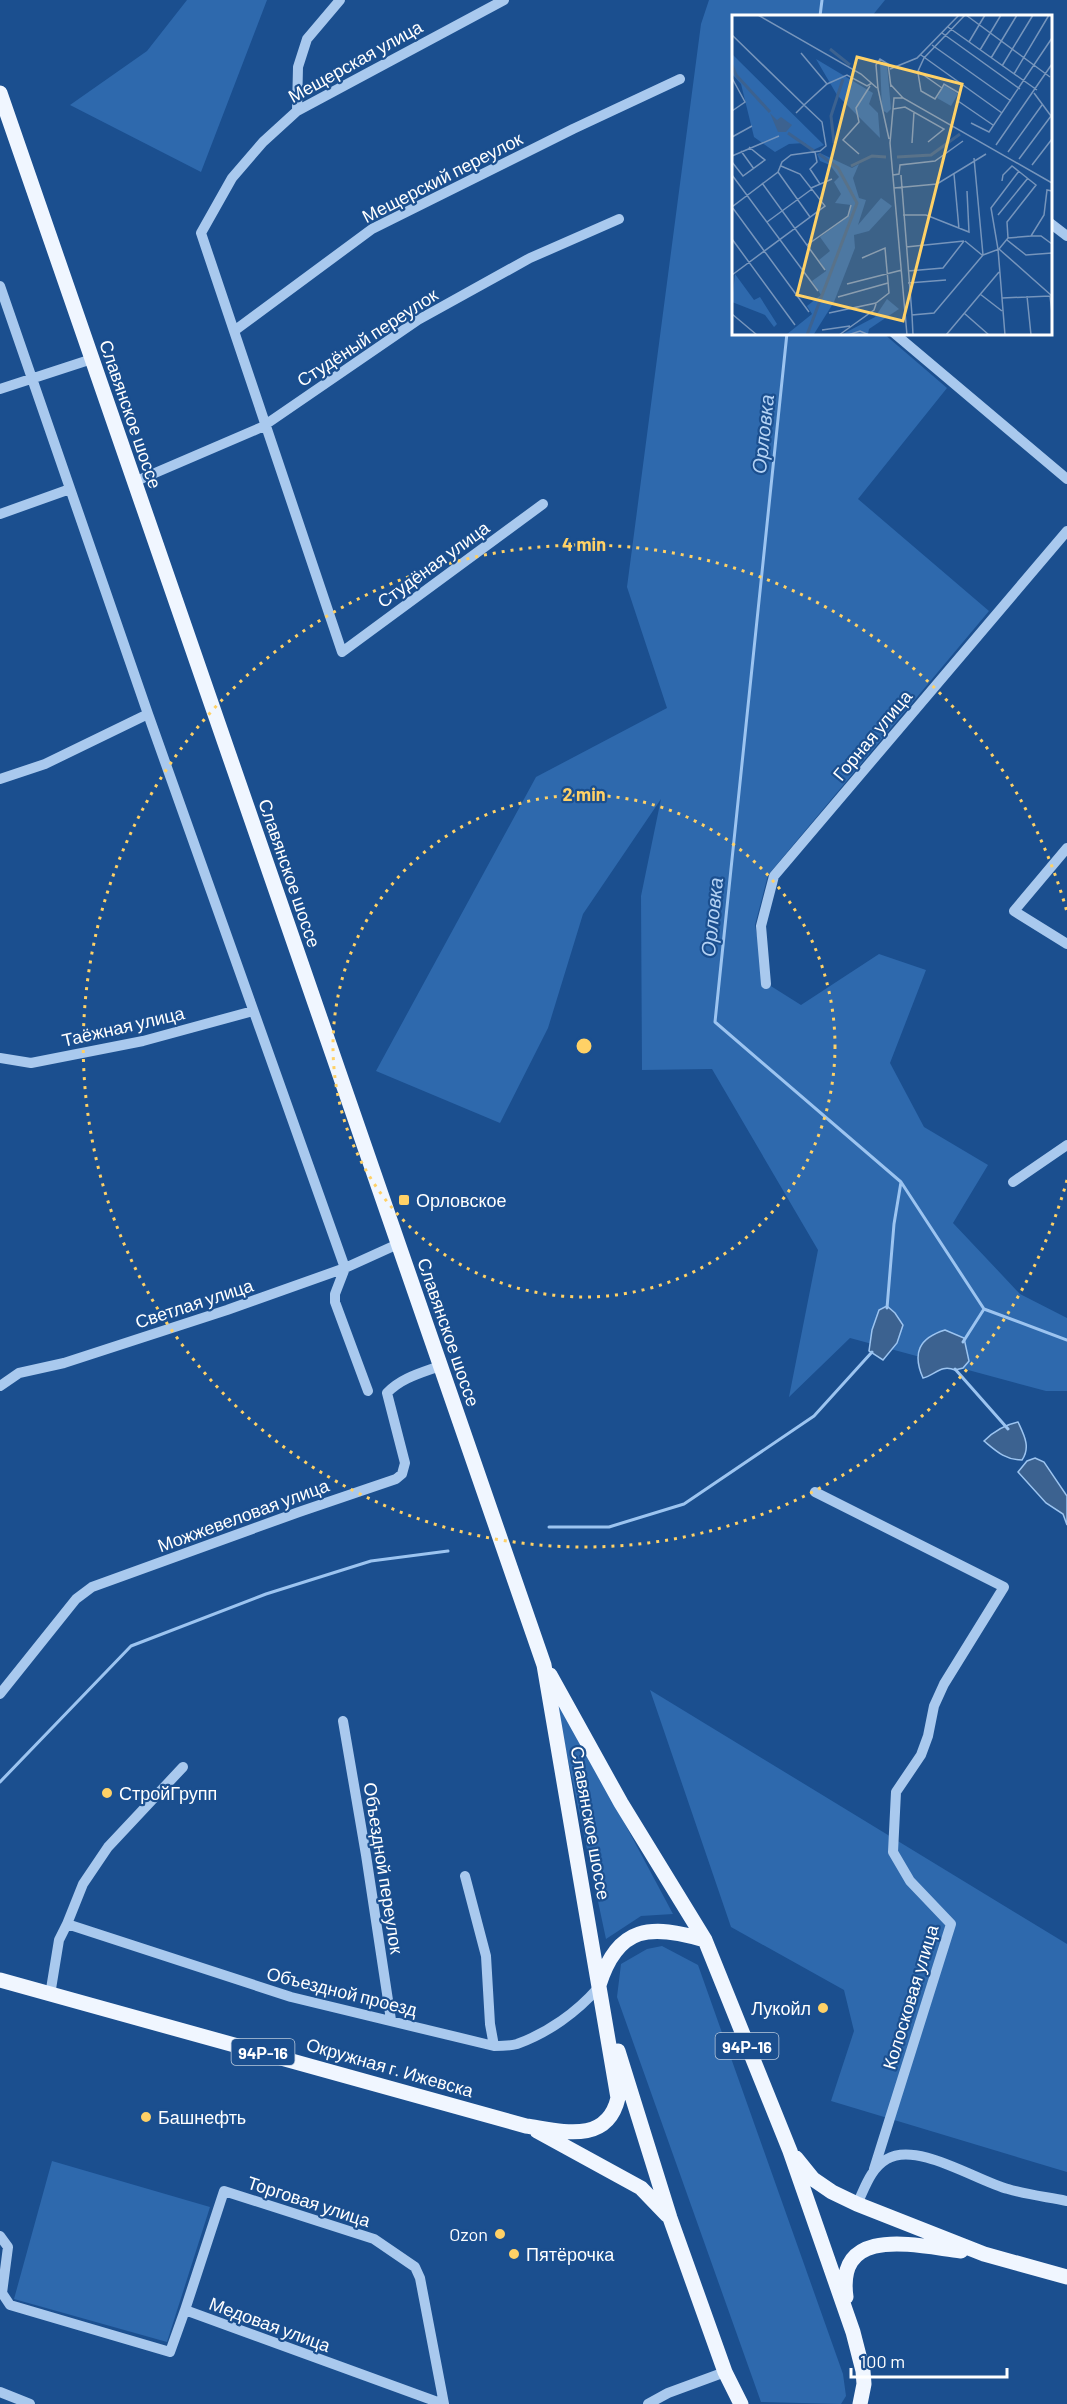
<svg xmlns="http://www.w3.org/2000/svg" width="1067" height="2404" font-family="Barlow,sans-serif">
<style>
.green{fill:#2e69ad}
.water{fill:#3c6290;stroke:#9cc4f0;stroke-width:1.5}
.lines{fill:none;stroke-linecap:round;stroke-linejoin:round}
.stream{stroke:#9cc4f0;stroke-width:3}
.minor{stroke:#a9c9ee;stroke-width:10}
.major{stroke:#f0f6ff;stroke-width:15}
.ring{fill:none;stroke:#ffd166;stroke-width:3;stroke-dasharray:3 6}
.poi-dot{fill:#ffd166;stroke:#1b4f8f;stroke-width:2}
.labels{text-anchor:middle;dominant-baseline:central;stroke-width:4.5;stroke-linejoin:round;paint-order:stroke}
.shield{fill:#1b4f8f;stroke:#bbcadd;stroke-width:1.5}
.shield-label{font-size:16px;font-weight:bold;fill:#fff}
.street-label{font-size:18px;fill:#fff;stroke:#1b4f8f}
.poi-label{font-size:18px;fill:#fff;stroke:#1b4f8f;text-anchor:start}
.water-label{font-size:20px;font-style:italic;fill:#b5d3f5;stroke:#1b4f8f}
.inset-river{fill:none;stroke:#3c6290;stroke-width:3}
.inset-road{fill:none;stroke:#7695bc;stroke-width:1.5}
.view{fill:#ffd166;fill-opacity:0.15;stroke:#ffd166;stroke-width:3}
.inset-edge{fill:none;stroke:#fff;stroke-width:3}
.centre{fill:#ffd166;stroke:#1b4f8f;stroke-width:3}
.ring-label{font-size:18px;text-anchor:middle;font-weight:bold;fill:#ffd166;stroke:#1b4f8f;stroke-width:4.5;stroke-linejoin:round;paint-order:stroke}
</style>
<rect width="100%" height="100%" fill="#1b4f8f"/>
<path class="green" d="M187,0h80l-66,172 -131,-67 77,-54z
M709,0h176l-13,16h-138v317h149l64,55 -89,111 131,112 -221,264 -13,50 11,58 35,22 78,-51 47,16 -36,93 34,64 64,38 -35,58 67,71 47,24v73h-21l-196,-53 -61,59 29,-147 -106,-181 -70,1 -1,-174 20,-97 -78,115 -35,114 -48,95 -124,-52 160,-294 131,-69 -40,-121 74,-563z
M553,1689l120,225 -32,2 -35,23z
M650,1690l417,254v228l-236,-71 23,-70 -10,-41 -113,-63z
M662,1946l36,19 145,409 3,22 -5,8 -80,-2 -144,-405 4,-33 26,-15z
M52,2161l158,46 -43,135 -153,-43z"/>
<path class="water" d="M887,1306l8,7 8,12 -6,18 -14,17 -14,-9 3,-21 7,-20z
M945,1330l19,8 5,23 -6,7 -8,2c-14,-6 -20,5 -32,8 -11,-25 -4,-40 22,-48z
M1018,1422c6,13 13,25 4,38 -17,0 -26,-9 -38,-19 10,-10 20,-16 34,-19z
M1035,1458l9,4 23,34v29l-4,-11 -17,-11 -28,-31 9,-11z"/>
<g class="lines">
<path class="stream" d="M820,16l2,-16
M787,333l-72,689 186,160 83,127 83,31
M887,1308l7,-84 7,-42
M963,1342l21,-33
M955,1369l53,60
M549,1527h60l75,-23 130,-88 58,-64
M0,1782l131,-136 135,-52 105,-33 77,-10"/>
<path class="minor" d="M504,0l-207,111 -34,31 -31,36 -31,55 141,419 201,-148
M297,110l1,-43 9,-28 33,-39
M1050,223l17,13
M0,286l148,428 197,554 -10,26v8l33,89
M234,331l138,-102 201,-100 107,-50
M894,333l173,146
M0,389l92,-30
M134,482l128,-55 156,-107 112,-62 89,-39
M0,514l70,-25
M0,779l45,-15 103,-50
M1067,848l-53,63 53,33
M766,984l-5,-58 13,-50 293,-345
M0,1058l31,5 112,-22 110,-30
M1013,1182l54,-37
M0,1386l19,-13 45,-10 163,-53 118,-42 53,-24
M815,1492l189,95 -60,97 -10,22 -6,30 -7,19 -25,37 -3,60 17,29 41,43 -77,245
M0,1694l76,-95 16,-12 207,-75 97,-33 6,-5 3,-11 -18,-70c14,-15 34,-20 53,-27
M343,1721l23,134 25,165
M183,1767l-75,80 -25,37 -16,40 224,73 203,49c7,0 16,0 23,-2 31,-11 60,-32 81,-56
M465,1876l21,80 4,68 4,22
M50,1995l9,-55 8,-16
M857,2204c8,-16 13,-35 30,-45 30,-18 90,22 121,30 19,6 40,8 59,12
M0,2236l8,11 -6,46 8,12 160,47 15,-42 258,94
M185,2310l39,-119 150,48 41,28 5,11 24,126
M0,2392l30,12
M648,2404l20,-11 57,-21"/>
<path class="major" d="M0,93l544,1572 74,433c-11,47 -57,33 -92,28l-526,-146
M550,1675l71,128 84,137 85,211 63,181 10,39 1,13 -4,20
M599,1985c19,-60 52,-61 106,-45
M618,2051l52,167 55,154 16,32
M537,2131l104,57 26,27
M796,2158l17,21 19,13 25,12 127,50 83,23
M846,2297c-10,-73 71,-51 115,-46"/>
</g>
<g class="ring">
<circle cx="584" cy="1046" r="251"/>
<path d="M1067 1180A501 501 0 1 1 1067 912"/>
</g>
<g class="poi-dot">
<rect x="398" y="1194" width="12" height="12" rx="3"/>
<circle cx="107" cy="1793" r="6"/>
<circle cx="823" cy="2008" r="6"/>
<circle cx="146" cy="2117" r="6"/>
<circle cx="500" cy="2234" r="6"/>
<circle cx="514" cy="2254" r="6"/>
</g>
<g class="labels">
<g class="shield">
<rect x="715.5" y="2033" width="63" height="26" rx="4.5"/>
<rect x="231.5" y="2039" width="63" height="26" rx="4.5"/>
</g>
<g class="shield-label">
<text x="747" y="2046">94Р-16</text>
<text x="263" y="2052">94Р-16</text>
</g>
<g class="street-label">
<text transform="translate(355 61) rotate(-29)">Мещерская улица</text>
<text transform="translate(442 177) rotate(-27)">Мещерский переулок</text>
<text transform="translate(367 337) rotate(-33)">Студёный переулок</text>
<text transform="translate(131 414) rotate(71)">Славянское шоссе</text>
<text transform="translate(433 564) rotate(-36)">Студёная улица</text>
<text transform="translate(872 735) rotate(-50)">Горная улица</text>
<text transform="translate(290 873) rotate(71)">Славянское шоссе</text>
<text transform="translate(123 1026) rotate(-13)">Таёжная улица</text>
<text transform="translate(194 1303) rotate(-18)">Светлая улица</text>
<text transform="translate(449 1332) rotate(71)">Славянское шоссе</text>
<text transform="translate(243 1515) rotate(-20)">Можжевеловая улица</text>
<text transform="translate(591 1823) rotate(80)">Славянское шоссе</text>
<text transform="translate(384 1868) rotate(81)">Объездной переулок</text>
<text transform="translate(342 1991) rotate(14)">Объездной проезд</text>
<text transform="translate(910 1997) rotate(-73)">Колосковая улица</text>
<text transform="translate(390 2067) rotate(16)">Окружная г. Ижевска</text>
<text transform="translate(309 2201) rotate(18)">Торговая улица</text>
<text transform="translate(270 2324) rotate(20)">Медовая улица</text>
</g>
<g class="poi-label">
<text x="416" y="1200">Орловское</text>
<text x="119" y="1793">СтройГрупп</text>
<text x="811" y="2008" text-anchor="end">Лукойл</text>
<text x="158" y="2117">Башнефть</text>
<text x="488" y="2234" text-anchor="end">Ozon</text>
<text x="526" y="2254">Пятёрочка</text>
</g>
<g class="water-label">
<text transform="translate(762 434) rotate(-84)">Орловка</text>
<text transform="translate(711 917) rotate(-84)">Орловка</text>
</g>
</g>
<g transform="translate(732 15)">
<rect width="320" height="320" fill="#1b4f8f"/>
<path d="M0,39l92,91 -13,6 -6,-8 -16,1 -14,8 -21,-15 -13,-53 -9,-10zM84,44l57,34 -4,11 9,9 2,25 -43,-43zM148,47l7,3 4,44 -4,4 -5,-3zM212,70l14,9 -7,12 -14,-8zM88,138l32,15 7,-4 -6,14 6,20 7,2 -8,25 23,-27 11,8 -23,25 -15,4 1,13 -21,54 -20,32 -28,1 26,-21 -5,-8 14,-11 -9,-14 14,-10 -7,-11 11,-9 -10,-14 29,-21 2,-11 -16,-2 6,-9 -7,-12 5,-5 -9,-12 -10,-4 -3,-7zM3,259l19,26 6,-3 17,27 -3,3 -9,-12 -33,-13zM155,284l12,10 -30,20 -1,5 -27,1 34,-18z" fill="#2e69ad"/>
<path d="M38,98l7,7 4,-3 11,8 -6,7h-8z" fill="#3c6290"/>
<path class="inset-river" d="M98,34l20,16M0,50l4,10 34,37M56,118l26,18M102,128l-3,-27 12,-37M165,142l34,-2 29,-21M119,151l21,-10 14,1M75,320l50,-132 -19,-35 -19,-14"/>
<path class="inset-road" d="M26,0l103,59 16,14M233,0l-41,43 -6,13 24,17 2,-4 15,9 -1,8 35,24M234,0l84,62M216,12l89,63M210,18l78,56M0,20l72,70 -8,8M237,27l16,-27M200,30l79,56M248,35l21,-35M69,38l26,31M189,40l81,58M259,43l26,-43M270,51l31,-51M158,54l27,-11 42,-43M186,58l3,18 14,8 7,-11M282,59l35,-59M0,63l13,24 -13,9M159,70l12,13 149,85M302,78l17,23M171,83h-9l-4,45 17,192M161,94l12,-2 39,22 -16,13M239,108l18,9 63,-94M0,122l20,-11M157,124l-11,-50 -2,-24 4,-6 8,5 3,23M180,128l2,-31M264,130l56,-81M9,136l13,18M83,137l2,10 -7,7 10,15M276,137l34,-47M127,139l-16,-14 16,-18 -3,-14 14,-22M0,141l47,-20M242,143l9,97M287,144l32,-43M0,147l11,14 22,-16 -16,-13M300,150l20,-26M46,157l32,45M222,159l5,55M0,160l86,116M161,160l6,-1 1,-9 35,-4 28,-20M169,160l11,140M30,168l63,87M79,173l21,-9M162,173l43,-4 49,-30M171,200h23l43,17 -2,-41M266,200l30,-37M35,207l45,-33M299,221h10l11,8M276,223l23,-2 13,-21 3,-25 5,1M0,224l63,86M275,225l19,15 26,-2M233,226l17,14M75,230l41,-29 3,-11M174,232l58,-6M267,234l9,-11 -1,-16 29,-37 -24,-19 -9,9 -1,6M251,240l16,-6 53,47M176,256l35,-3 21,-27M0,260l93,-69 -25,-32 -19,-8M176,268l38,-3M115,269l55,-14M248,279l22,17M295,281l4,39M106,282l50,-14M270,283l48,-2 2,17M77,297l-77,-105 46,-35 4,-10 9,-7 29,-4 6,-5 -4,-24 -18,-17 23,-21 20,-9 20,11 5,-3M97,298l47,-10 13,-10 -4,-45 -23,10M232,298l25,22M0,299l25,21M90,315l28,-4M107,320l35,-25 2,-6M116,320l12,-4 9,4M181,320l-1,-20 22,-2 49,-58M214,320l53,-63M273,320l-7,-86 -7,-41 28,-37"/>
<path class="view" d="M125,42l105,27 -59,237 -106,-26z"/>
<rect width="320" height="320" class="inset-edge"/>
</g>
<circle cx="584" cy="1046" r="9" class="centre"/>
<g class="ring-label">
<text x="584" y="551">4 min</text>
<text x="584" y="801">2 min</text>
</g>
<path d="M851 2368v9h156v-9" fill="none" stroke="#ffffff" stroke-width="3"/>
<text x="860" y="2368" font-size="18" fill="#ffffff" stroke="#1b4f8f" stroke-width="4.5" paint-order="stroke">100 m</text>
</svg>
